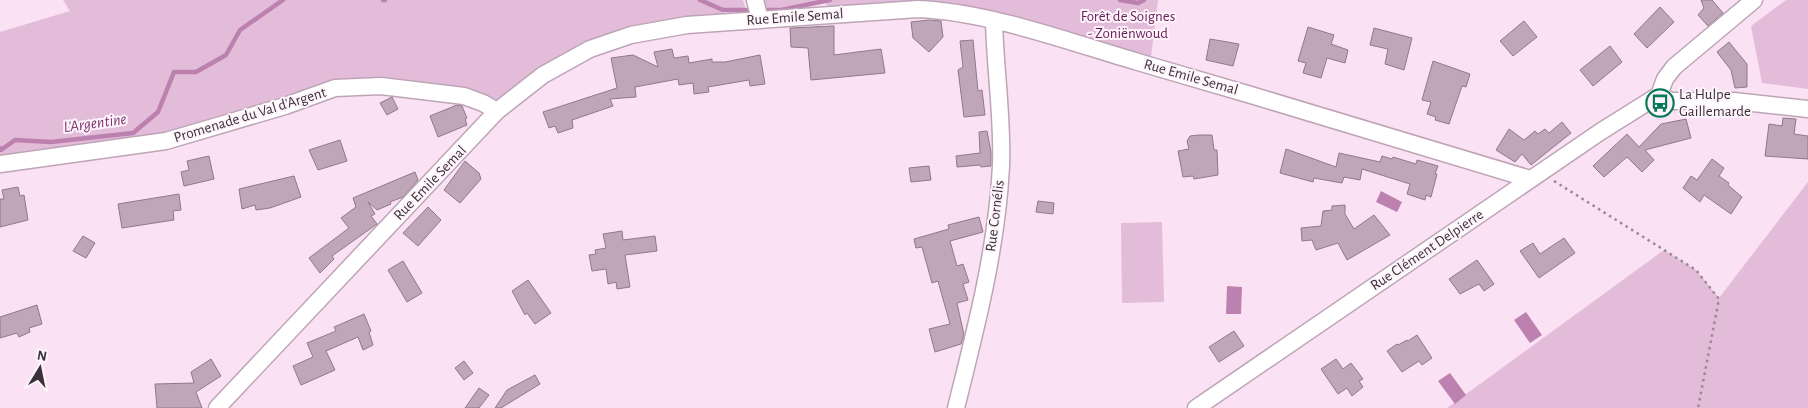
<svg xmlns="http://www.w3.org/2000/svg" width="1808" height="408" font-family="'Alegreya Sans',sans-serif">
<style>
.green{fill:#e2bcd9}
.water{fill:#bd81b0}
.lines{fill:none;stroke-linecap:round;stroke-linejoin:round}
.stream{stroke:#bd81b0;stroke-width:4.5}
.building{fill:#bfa7b9;stroke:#90798a}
.minor-casing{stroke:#bda5b7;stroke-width:19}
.path{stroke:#9a8895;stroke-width:2.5;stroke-dasharray:2.5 4;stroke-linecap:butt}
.minor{stroke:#fff;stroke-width:16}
.labels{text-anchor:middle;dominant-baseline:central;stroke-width:4;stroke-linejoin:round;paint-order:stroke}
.park-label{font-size:15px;fill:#6a225d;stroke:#fef4fb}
.street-label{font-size:15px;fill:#3b3138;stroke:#fef4fb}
.poi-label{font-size:15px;fill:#3b3138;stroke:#fef4fb;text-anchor:start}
.water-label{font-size:16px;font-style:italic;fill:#7b326e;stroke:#fef4fb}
</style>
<rect width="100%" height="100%" fill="#fbe1f4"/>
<path class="green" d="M63,0h680l3,10h-23v5l-93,13 -134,75 -114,-24 -99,21 -118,35 -165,22v-125l70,-21z
M763,0h395l-7,57 -89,-26 -112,-26 -44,-4 -79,6 -1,-6 -45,9h-16z
M1786,0h22v89l-46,-6 -11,-57z
M1808,182v226h-361l217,-158 32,20 23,28z
M1162,222l2,80 -42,1 -1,-80z"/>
<path class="water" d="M1381,191l21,11 -5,10 -21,-10z
M1227,286l15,1 -1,27h-15z
M1526,312l16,23 -12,8 -16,-23z
M1450,373l16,22 -11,9 -17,-23z"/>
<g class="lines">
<path class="stream" d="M383,0h2
M700,0l23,10h23
M1120,0l18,3 6,-3
M765,10h16l49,-10
M0,148l1,2 14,-10 36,2 82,-9 25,-21 16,-40h22l30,-17 14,-25 43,-30"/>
</g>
<path class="building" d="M1701,0h11l11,13 -15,13 -10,-11 6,-7z
M1660,7l14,15 -27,26 -13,-14z
M929,20l12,1 2,16 -14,15 -16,-14 -2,-16z
M1524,21l13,16 -24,19 -13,-15z
M834,26v29l47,-6 4,24 -74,7 -3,-32 -17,-1 -1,-19z
M1308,27l26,8 -3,9 17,6 -3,13 -18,-5 -6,20 -18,-5 3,-10 -8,-2z
M1374,28l38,10 -8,32 -19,-6 3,-15 -18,-4z
M1210,39l29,5 -6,22 -27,-6z
M973,40l5,51 4,-1 3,25 -21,2 -6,-47 5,-3 -3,-26z
M1729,42l18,22v23l-12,1 -4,-18 -14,-18z
M1610,46l12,16 -29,24 -13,-16z
M672,49l2,9 14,-2 1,7 23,-4v3h13l35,-7 5,29 -15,2 -1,-6 -41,7 1,5 -15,2 -1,-11 -14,2 -1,-6 -43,8 1,10 -26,2 3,7 -41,14 1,8 -15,5 -3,-7 -6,2 -6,-16 74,-24 -6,-30 22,-3 25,12 -4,-15z
M1433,61l37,13 -4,13 -4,-1 -13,38 -14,-4 1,-3 -9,-3 4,-12 -9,-2z
M392,97l6,12 -11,6 -7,-12z
M457,105l5,1 5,12 -2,1 2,6 -29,12 -8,-21z
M1783,118l13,1 -2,15 14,2v23l-43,-3 4,-32 13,2z
M1686,119l5,19 -46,12 9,10 -12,12 -15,-15 -23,20 -11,-11 34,-32 12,13 22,-23z
M1562,122l9,11 -40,32 -9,-11 -7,8 -19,-12 13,-21 15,11 11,-9 3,3 7,-5 4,4z
M987,131l4,21v14l-10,1 -1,-2 -23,2 -1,-11 24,-3 -1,-21z
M1199,135h13l2,15h3l1,25 -24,4 -1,-3 -10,1 -5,-26 11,-2 -2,-8 3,-5z
M340,140l7,21 -29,9 -9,-20z
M1286,149l50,18 3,-14 41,9 2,-6 10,3 1,-2 23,7 1,-4 21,6 -3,8h2l-6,23 -5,-2 -1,5 -18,-6 3,-10 -48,-15 -2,11 -16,-3 -2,6 -28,-5 -1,4 -33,-9z
M209,156l5,23 -30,7 -3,-14 8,-2 -2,-9z
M1712,159l12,9 -5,8 10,7 -1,2 14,12 -11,17 -27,-19 -4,7 -17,-14 8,-12 6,4z
M465,161l14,12 2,6 -21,24 -16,-13z
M929,166l2,14 -20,2 -2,-14z
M415,172l3,8 -15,17 -13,5 1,2 -14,6 -9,-8 7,12 -4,2 6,8 -45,32 2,3 -14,14 -11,-15 40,-30 -8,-10 15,-11 -3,-9z
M294,176l7,21 -31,11 -14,2 -1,-5 -13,4 -3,-20z
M18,187l2,9 4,-1 4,25 -28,7v-28h4l-2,-9z
M179,194l2,16 -8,1 1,9 -52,8 -4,-24z
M1038,201l16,2 -1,11 -17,-2z
M1345,205v9l9,15 20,-14 16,20 -43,25 -9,-17 -22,7 -4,-10 -10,1 -1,-13 20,-2 2,-15 9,-1v-4z
M428,207l13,13 -23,26 -15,-13z
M979,217l4,15 -33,9 7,25 6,-2 6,18 -6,2 5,16 -11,3 7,32 -3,9 -26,8 -6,-23 21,-5 -12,-43 -6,2 -10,-36 -6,1 -2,-9 35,-10 -1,-4z
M622,231l1,9 32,-4 2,15 -32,4 5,32 -13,2 -1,-7 -8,2 -2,-15 -14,2 -3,-16 7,-1 -1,-4 11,-2 -3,-14z
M83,236l12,7 -9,15 -13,-7z
M1564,238l11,15 -36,25 -19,-27 13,-8 7,11z
M1477,260l17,24 -10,7 -5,-7 -19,10 -11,-15z
M403,261l19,32 -15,9 -19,-32z
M528,280l23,33 -16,11 -8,-11 -2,2 -13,-24z
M37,305l5,19 -13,4 1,4 -11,5 -2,-4 -17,5v-21z
M364,314l7,17 -2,1 4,13 -10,5 -5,-13 -32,14 9,19 -34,15 -8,-19 20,-9 -6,-14 29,-12 -2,-4z
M1234,331l10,15 -25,16 -10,-15z
M1417,335l15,23 -10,7 -3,-4 -17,11 -15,-21 10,-7 1,1 9,-5 1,1z
M211,359l10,17 -25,16 6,16h-45l-2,-24 39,-1 -3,-11z
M1336,359l7,10 8,-6 12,16 -4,2 4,6 -11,9 -5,-8 -9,6 -17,-25z
M464,361l9,12 -9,7 -9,-12z
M535,375l5,9 -39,24h-6l12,-18z
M479,388l10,7 -10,13h-14z"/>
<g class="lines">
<g class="minor-casing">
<path id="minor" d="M755,0l5,20
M1659,95l12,6h63l74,8
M1659,95l6,-16 9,-12 80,-67
M0,164l166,-23 119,-35 50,-18 46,-2 83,10 19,7 14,8
M217,408l280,-297 46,-36 47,-26 41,-14 56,-10 231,-16c72,3 151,33 220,53 131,38 262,77 392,117
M956,408c20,-80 41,-160 45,-242 2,-46 -6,-98 -7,-145
M1196,408l404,-276 59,-37"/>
</g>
<path class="path" d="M1554,181l142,89 23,29 -21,109"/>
<use href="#minor" class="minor"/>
</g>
<defs>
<g id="bus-ring" transform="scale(1.4375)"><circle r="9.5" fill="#fef4fb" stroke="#067853" stroke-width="1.5"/><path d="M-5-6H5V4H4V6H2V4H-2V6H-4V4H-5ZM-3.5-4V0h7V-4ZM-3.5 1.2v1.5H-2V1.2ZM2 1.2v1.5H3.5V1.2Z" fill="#067853"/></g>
</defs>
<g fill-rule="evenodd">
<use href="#bus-ring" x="1660" y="103"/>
</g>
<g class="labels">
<g class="park-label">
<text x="1128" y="16">Forêt de Soignes<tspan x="1128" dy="17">- Zoniënwoud</tspan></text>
</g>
<g class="street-label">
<text transform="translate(795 17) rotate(-4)">Rue Emile Semal</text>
<text transform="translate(1191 77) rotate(16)">Rue Emile Semal</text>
<text transform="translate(250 115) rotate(-17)">Promenade du Val d'Argent</text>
<text transform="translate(430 183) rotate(-46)">Rue Emile Semal</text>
<text transform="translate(995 216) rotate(-83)">Rue Cornélis</text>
<text transform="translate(1427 250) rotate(-34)">Rue Clément Delpierre</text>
</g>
<g class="poi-label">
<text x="1679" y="94">La Hulpe<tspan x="1679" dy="17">Gaillemarde</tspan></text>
</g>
<g class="water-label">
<text transform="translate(95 123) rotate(-8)">L'Argentine</text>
</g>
</g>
<g transform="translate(40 368) rotate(10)" stroke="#fef4fb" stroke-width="4" paint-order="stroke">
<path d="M0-4L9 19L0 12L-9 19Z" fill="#3b3138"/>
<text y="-8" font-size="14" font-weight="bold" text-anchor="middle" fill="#3b3138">N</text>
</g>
</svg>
